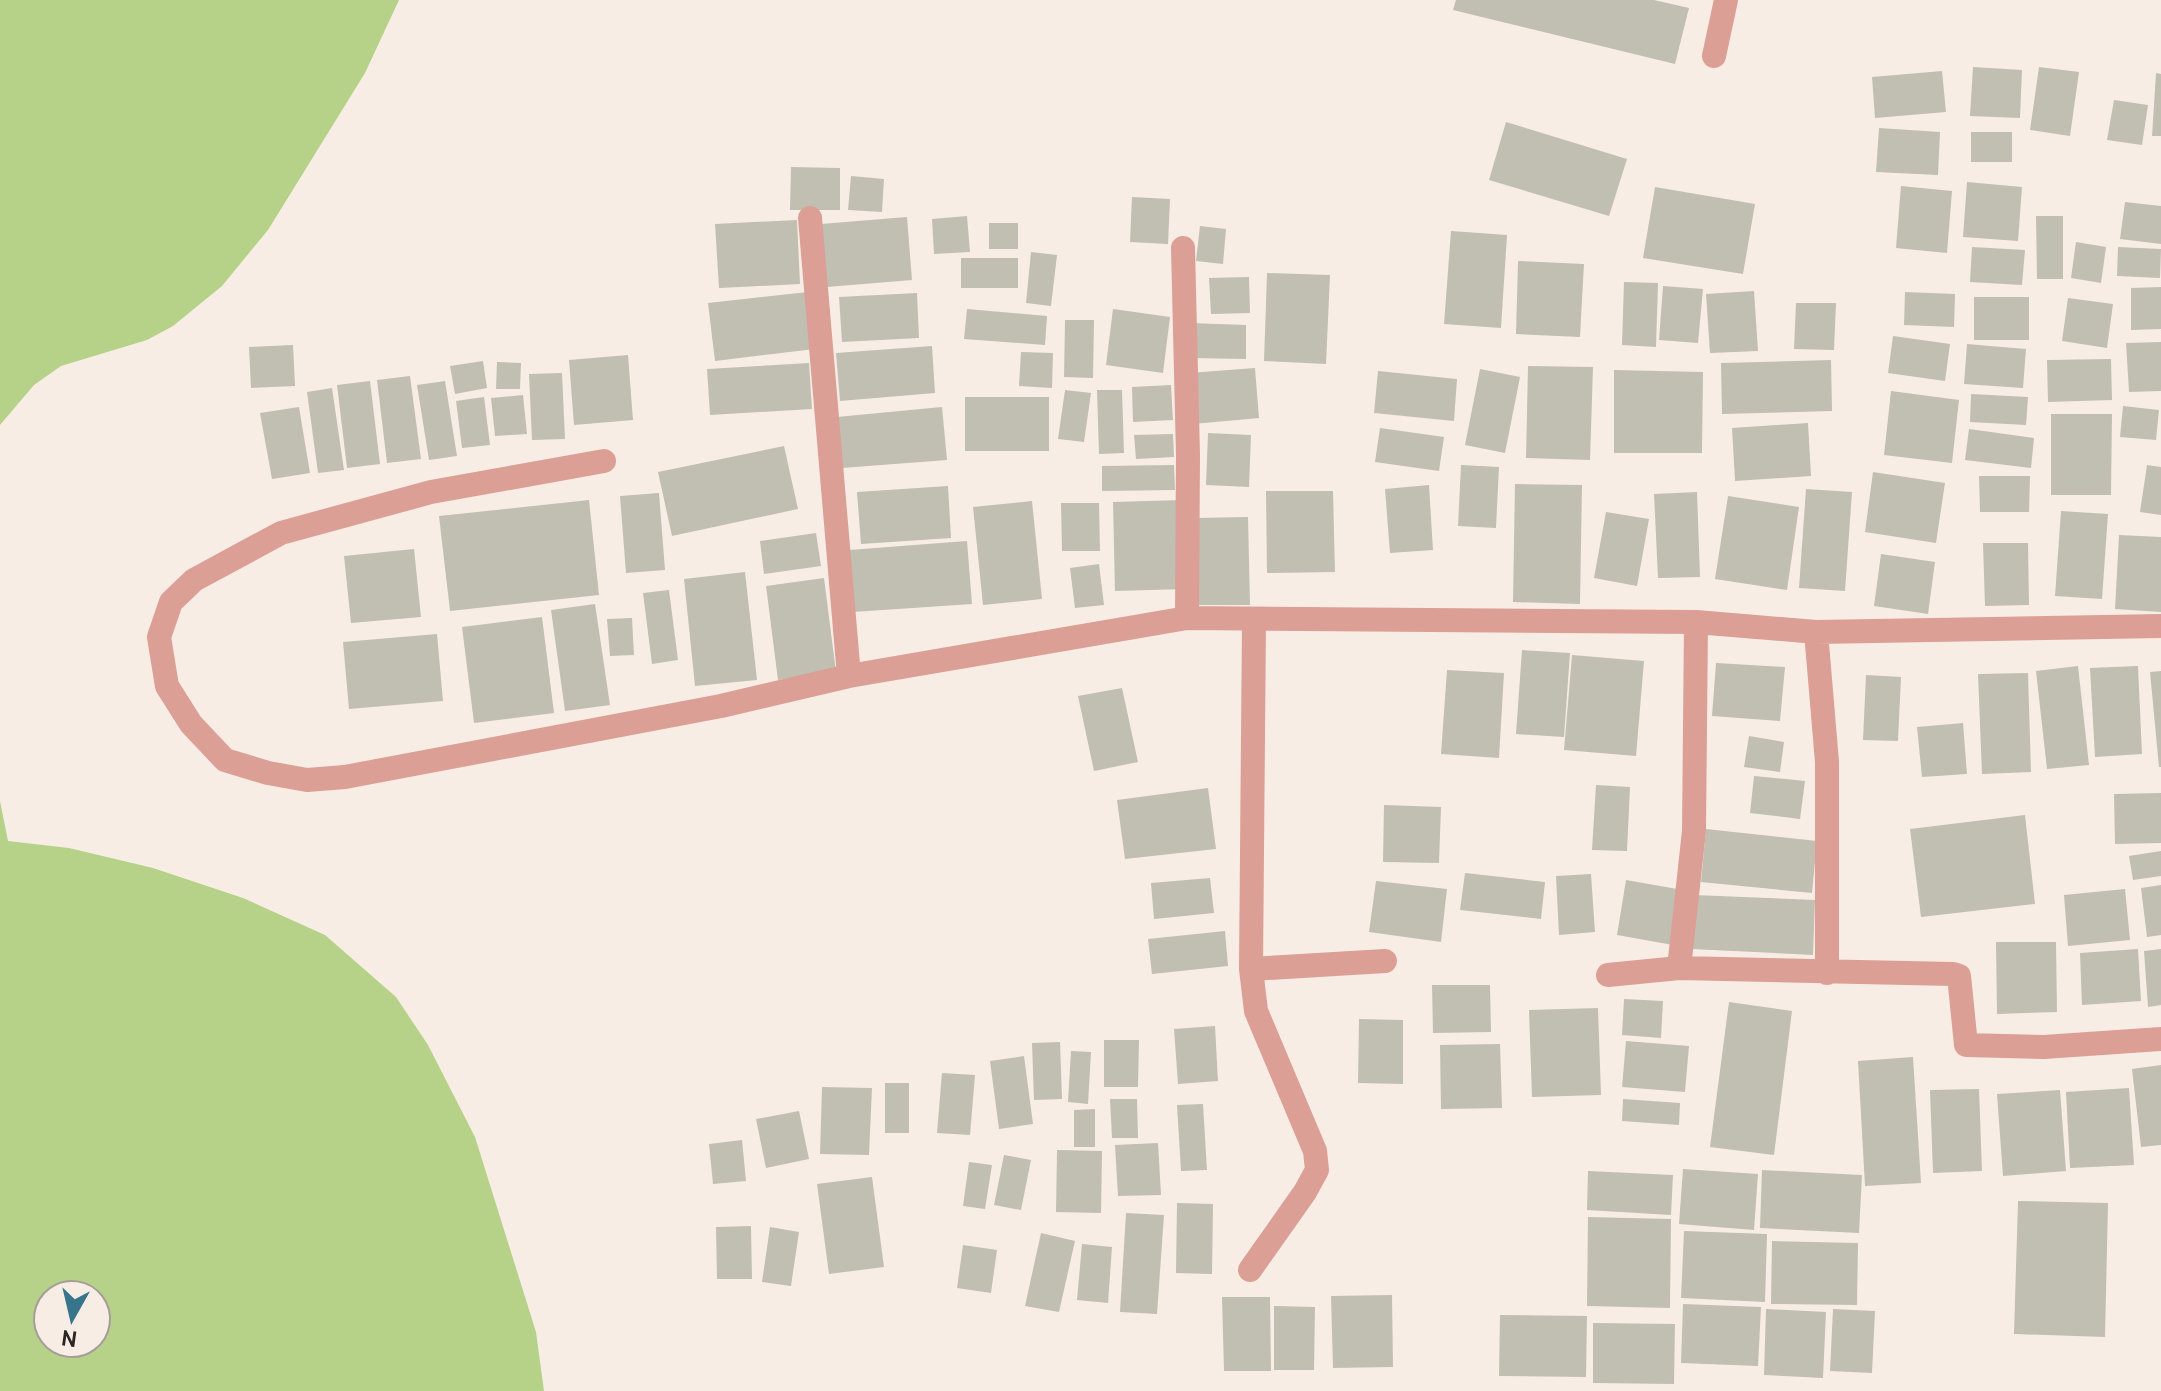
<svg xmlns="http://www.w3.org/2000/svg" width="2161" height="1391" font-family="Cabin,sans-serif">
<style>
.water{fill:#b5d288;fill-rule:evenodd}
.building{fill:#c1beb2}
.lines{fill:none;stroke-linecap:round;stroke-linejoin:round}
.service{stroke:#db9f95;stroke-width:24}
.minor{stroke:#db9f95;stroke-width:24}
</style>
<rect width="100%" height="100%" fill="#f8ede5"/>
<path class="water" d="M0,0h399l-34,73 -97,157 -46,56 -49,40 -26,14 -86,26 -27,19 -34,40z
M0,801l8,40 61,7 84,20 90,30 82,37 71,62 32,48 47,92 61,195 8,59h-544zM96,1295v48h-48v-48z"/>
<path class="building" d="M1456,0h198l35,8 -14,56 -222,-54z
M1973,67l49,3 -2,48 -50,-2z
M2039,67l40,5 -9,64 -40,-6z
M1942,71l4,41 -71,6 -3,-41z
M2156,73l5,1v62h-9z
M2114,100l34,5 -6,40 -35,-5z
M1506,122l121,37 -18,57 -120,-36z
M1879,128l61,4 -2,43 -62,-3z
M1971,132h41v30h-41z
M791,167l49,1v42h-50z
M851,176l33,3 -2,33 -34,-2z
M1967,182l55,5 -4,54 -55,-4z
M1901,186l51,5 -5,62 -51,-5z
M1655,187l100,17 -12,70 -100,-16z
M1132,197l38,2 -2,45 -38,-2z
M2125,202l36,4v38l-41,-5z
M967,216l3,36 -36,2 -2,-35z
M2036,216h27v63h-26z
M907,217l5,63 -85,7 -6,-63z
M797,220l3,64 -81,4 -4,-64z
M989,223h29v26h-29z
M1200,226l26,3 -3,35 -27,-3z
M1451,231l56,4 -6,93 -57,-4z
M2076,242l30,5 -5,36 -30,-5z
M1972,247l53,3 -3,35 -52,-3z
M2118,247l43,2 -1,29 -43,-2z
M1031,252l26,3 -6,51 -25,-3z
M961,258h57v30h-57z
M1518,261l66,3 -4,73 -64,-3z
M1267,273l63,2 -4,89 -62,-3z
M1249,277l1,36 -39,1 -2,-36z
M1624,282l34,1 -2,64 -34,-2z
M1663,286l40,3 -5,54 -39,-3z
M2161,287v42l-30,1v-42z
M1754,291l4,60 -48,2 -4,-59z
M808,292l7,57 -100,12 -7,-58z
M1905,292l50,2 -1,33 -50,-2z
M917,293l2,45 -77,4 -3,-45z
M1974,297h55v43h-55z
M2068,298l45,6 -6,44 -45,-7z
M1796,303h40l-2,47 -40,-1z
M967,309l80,7 -2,29 -81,-6z
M1113,309l57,8 -7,56 -57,-8z
M1065,320h29l-1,58 -29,-1z
M1190,323l56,2v34l-56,-1z
M1893,336l57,8 -5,37 -57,-8z
M2161,342v49l-32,1 -3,-49z
M1967,344l59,5 -3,39 -59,-4z
M293,345l2,41 -44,2 -2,-41z
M932,346l3,47 -95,8 -4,-48z
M1021,352l32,1 -1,35 -33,-2z
M628,355l5,65 -59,5 -5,-65z
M2111,359l1,41 -64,2 -1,-42z
M1831,360l1,51 -110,3 -1,-51z
M483,361l4,27 -32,6 -5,-28z
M497,362l24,1 -1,26h-24z
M809,363l3,46 -102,6 -3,-46z
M1528,366l65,1 -3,93 -64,-2z
M1255,368l4,50 -66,6 -4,-51z
M1480,369l40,8 -15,76 -40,-8z
M1614,370l89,2 -1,81h-88z
M1378,371l79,8 -3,42 -80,-8z
M562,373l3,66 -33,1 -3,-66z
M410,376l11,83 -34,4 -10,-83z
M370,381l10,83 -33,4 -10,-83z
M445,381l12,75 -28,4 -12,-75z
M1171,385l2,35 -40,2 -1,-35z
M332,388l12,82 -26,3 -11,-81z
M1065,390l26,3 -7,49 -26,-3z
M1097,390h25l2,63 -25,1z
M1891,391l68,9 -7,63 -68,-8z
M1971,394l57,3 -2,28 -56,-3z
M523,395l4,39 -32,2 -4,-38z
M484,397l6,48 -28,3 -6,-47z
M965,397h84v54h-84z
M2123,406l36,4 -3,30 -36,-3z
M299,407l11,66 -38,6 -12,-66z
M942,407l5,53 -105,8 -5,-51z
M2051,414h61l-1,81h-60z
M1808,423l3,53 -76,5 -3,-53z
M1380,428l64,9 -5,34 -64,-9z
M1969,429l65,9 -3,30 -66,-8z
M1208,433l43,2 -2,52 -43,-2z
M1173,434l1,23 -38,2 -2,-24z
M784,446l14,63 -126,27 -14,-64z
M1174,465l1,25 -73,1v-25z
M1461,465l38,2 -3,61 -38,-2z
M2147,465l14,2v48l-21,-3z
M1873,472l72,11 -9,60 -71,-11z
M1979,476h51l-1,36h-49z
M1515,484l67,1 -2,119 -67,-2z
M1429,485l4,65 -43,3 -5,-64z
M948,486l3,52 -90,6 -4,-52z
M1806,489l46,3 -7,99 -46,-3z
M1266,491h67l2,81 -68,1z
M1697,492l3,85 -42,1 -4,-84z
M659,493l6,77 -39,3 -6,-77z
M1728,496l71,11 -12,83 -72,-11z
M589,500l10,95 -149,16 -11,-95z
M1183,500l2,89 -70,2 -2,-89z
M1032,501l10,98 -59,6 -10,-98z
M1061,503h38l1,48h-38z
M2061,511l47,3 -6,85 -47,-3z
M1606,512l43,7 -12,67 -43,-8z
M1248,517l2,88h-53l-2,-87z
M816,533l5,33 -57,8 -4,-33z
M2119,535l42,2v75l-46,-3z
M967,541l5,63 -119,8 -4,-62z
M1983,543h45l1,62 -44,1z
M414,549l7,68 -70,6 -7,-67z
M1881,554l54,8 -7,52 -54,-8z
M1099,564l5,41 -29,3 -5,-40z
M745,572l12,108 -62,6 -11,-107z
M824,578l12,94 -58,8 -12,-94z
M669,590l9,70 -26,4 -9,-71z
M595,604l15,101 -45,6 -14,-101z
M542,617l12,96 -80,10 -12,-96z
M632,618l2,37 -24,1 -3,-37z
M437,634l6,67 -94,8 -6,-67z
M1522,650l48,3 -6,84 -48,-3z
M1572,655l72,6 -8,95 -72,-6z
M1716,663l69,4 -5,54 -68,-5z
M2078,666l11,99 -42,4 -11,-98z
M2138,666l4,88 -47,3 -5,-89z
M1447,670l57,3 -5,85 -58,-4z
M2161,671v96h-2l-9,-95z
M2028,673l3,99 -49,2 -4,-100z
M1866,675l35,2 -3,64 -35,-1z
M1122,688l16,74 -44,9 -16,-75z
M1963,723l4,51 -45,3 -5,-50z
M1749,736l35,6 -4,30 -36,-5z
M1754,776l51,5 -5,38 -50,-6z
M1596,785l34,2 -3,64 -35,-1z
M1208,788l8,61 -91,10 -8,-59z
M2161,793v50l-46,1 -1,-50z
M1384,805l57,2 -2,56 -56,-1z
M2025,815l10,89 -114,13 -11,-88z
M1706,829l111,12 -5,52 -111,-11z
M2161,851v25l-28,4 -4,-24z
M1465,873l80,9 -4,37 -81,-9z
M1591,874l4,58 -36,3 -3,-59z
M1210,878l4,35 -60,6 -3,-36z
M1626,880l57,10 -10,55 -56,-10z
M1376,881l71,8 -6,53 -72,-10z
M2161,885v50l-14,2 -6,-49z
M2125,889l5,51 -62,6 -4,-51z
M1694,895l121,5 -2,55 -121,-6z
M1225,931l3,35 -76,8 -4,-35z
M1996,942h60l1,70 -60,2z
M2138,949l3,52 -59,4 -2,-52z
M2161,949v56l-13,2 -4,-56z
M1432,985h58l1,47 -58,1z
M1624,999l39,2 -2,37 -39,-3z
M1729,1002l63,9 -18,144 -64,-8z
M1598,1008l3,87 -69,2 -3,-87z
M1359,1019l44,1v64l-45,-1z
M1215,1026l3,55 -40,3 -4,-55z
M1104,1040h35l-1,47h-34z
M1626,1041l63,5 -4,46 -63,-5z
M1060,1042l2,57 -28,1 -2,-57z
M1500,1044l2,64 -61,1 -1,-64z
M1071,1051l20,1 -3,52 -20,-2z
M1024,1056l9,68 -34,5 -9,-68z
M1913,1057l8,126 -56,3 -7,-125z
M2161,1065v80l-20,2 -9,-78z
M942,1073l33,2 -5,60 -33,-2z
M885,1083h24v50h-24z
M822,1087l50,1 -3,67 -49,-1z
M2129,1088l5,77 -64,3 -4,-76z
M1979,1089l3,82 -49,2 -3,-83z
M2060,1090l6,81 -63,5 -6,-82z
M1110,1099h27l1,39h-26z
M1623,1099l57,4 -1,22 -57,-4z
M1203,1104l4,66 -26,1 -4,-66z
M1095,1109v38h-21v-37z
M799,1111l10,48 -43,9 -10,-49z
M742,1140l4,41 -33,3 -4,-40z
M1158,1143l3,52 -43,1 -3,-51z
M1057,1150l45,1 -1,62 -45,-1z
M1004,1155l27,5 -10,50 -27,-5z
M969,1162l23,3 -7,44 -22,-3z
M1683,1169l75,5 -4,56 -75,-6z
M1762,1170l100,5 -3,58 -99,-5z
M1588,1171l85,4 -2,40 -84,-5z
M872,1177l12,90 -55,7 -12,-90z
M2018,1201l90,2 -3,134 -91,-3z
M1177,1203l36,1 -1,70 -36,-1z
M1126,1213l38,2 -7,99 -37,-2z
M1588,1217l83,2 -1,89 -83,-2z
M751,1226l1,53h-35l-1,-52z
M770,1227l29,5 -8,54 -29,-4z
M1684,1231l83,3 -2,68 -84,-4z
M1041,1233l34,8 -16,71 -34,-6z
M1772,1241l86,2 -1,62 -86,-1z
M1082,1244l30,3 -4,56 -31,-3z
M963,1245l34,5 -6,43 -34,-5z
M1392,1295l1,72 -60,1 -2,-72z
M1222,1297h48l1,74h-47z
M1683,1304l78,3 -3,59 -77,-3z
M1274,1306l41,1 -1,63h-40z
M1766,1309l60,3 -3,66 -59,-3z
M1833,1309l42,2 -3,62 -42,-2z
M1500,1315l87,1 -1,61 -87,-1z
M1593,1323l82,1 -1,60 -81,-1z"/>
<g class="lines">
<path class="service" d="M1714,56l12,-56"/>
<path class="minor" d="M810,218l39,458
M1183,248l5,207 -1,163
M604,461l-173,31 -150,41 -87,47 -23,22 -12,35 8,49 24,38 34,36 43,13 39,7 38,-3 376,-71 128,-30 338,-58 509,4 120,10 345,-6
M1254,619l-3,350 134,-8
M1816,632l11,130v211
M1679,968l15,-137 2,-209
M1608,975l71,-7 274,6 6,2 7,69 78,2 117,-8
M1250,1270l55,-78 12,-22 -2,-19 -59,-140 -5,-42"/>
</g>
<g transform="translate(72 1319) rotate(188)"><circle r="38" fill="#f8ede5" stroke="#a69d97" stroke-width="2"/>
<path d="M0-6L14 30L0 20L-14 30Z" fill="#37758a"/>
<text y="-12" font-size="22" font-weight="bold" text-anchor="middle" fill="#2a2623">N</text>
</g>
</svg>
